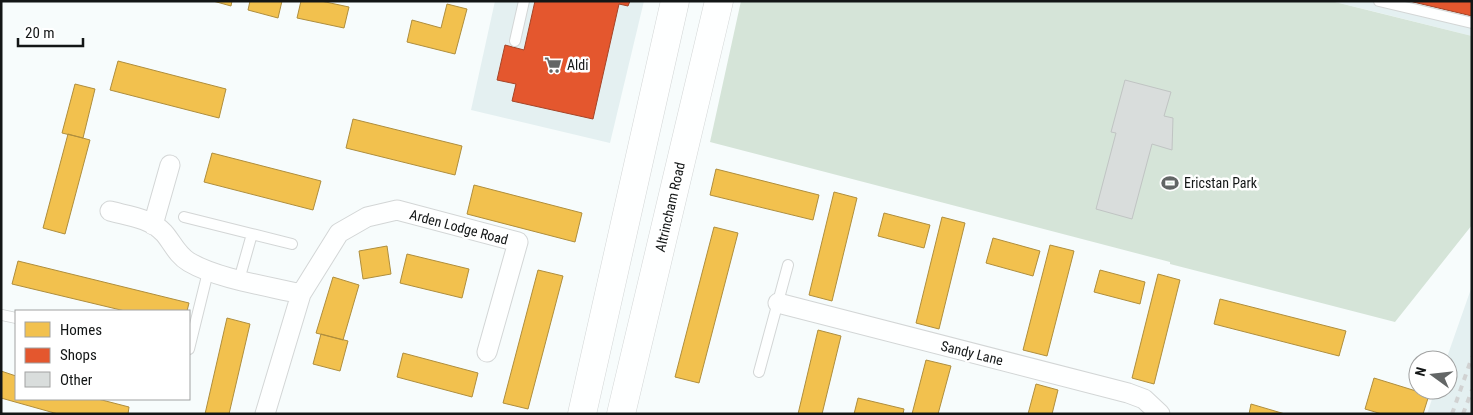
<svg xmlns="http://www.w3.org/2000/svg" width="1473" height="415" font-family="'Roboto Condensed',sans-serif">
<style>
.built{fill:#e4f0f1}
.green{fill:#d5e4d8}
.homes{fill:#f2c14e;stroke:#af8e3d}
.shops{fill:#e4572e;stroke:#a54427}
.building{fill:#d9dddc;stroke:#c0c4c3}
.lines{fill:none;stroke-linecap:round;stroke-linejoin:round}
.service-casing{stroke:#d3d6d6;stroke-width:12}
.minor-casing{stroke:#d3d6d6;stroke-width:21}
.trunk-casing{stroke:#d3d6d6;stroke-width:29}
.service{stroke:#feffff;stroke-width:10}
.minor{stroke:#feffff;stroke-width:19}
.trunk{stroke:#feffff;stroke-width:28}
.rail{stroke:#d1d2d2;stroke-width:4;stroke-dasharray:6 6;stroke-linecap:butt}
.labels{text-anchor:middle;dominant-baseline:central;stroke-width:5;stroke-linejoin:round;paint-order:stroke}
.poi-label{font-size:14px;fill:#131616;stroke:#fff;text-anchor:start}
.street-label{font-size:14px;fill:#131616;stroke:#fff}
</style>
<rect width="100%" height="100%" fill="#f7fcfc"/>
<path class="built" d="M495,1h149l-34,142 -139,-33z
M1331,1h141v35l-96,-24z
M1472,286v128h-45l8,-24h13v-30h-2z"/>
<path class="green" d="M741,1h590l141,35v189l-77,97 -225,-58v-2l-460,-120z"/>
<path class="homes" d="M213,1h19l-1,5z
M250,1h32l-4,17 -30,-8z
M301,1h20l28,6 -5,21 -47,-10z
M447,4l20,5 -12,45 -48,-12 5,-22 29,8z
M118,61l108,28 -7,29 -109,-28z
M75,84l20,5 -12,49 -21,-5z
M353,119l109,27 -7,29 -109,-27z
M68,134l22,6 -25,94 -22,-6z
M212,153l109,28 -8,29 -109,-28z
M716,169l103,26 -6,25 -103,-25z
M474,185l108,28 -7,29 -108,-28z
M834,192l23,6 -25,103 -23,-6z
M884,213l46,12 -6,23 -46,-12z
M942,217l23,6 -26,106 -23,-6z
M714,227l24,6 -39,150 -24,-6z
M993,238l47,13 -7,25 -47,-13z
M1050,245l24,6 -27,105 -24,-6z
M387,246l4,28 -28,5 -4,-28z
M407,254l62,15 -7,29 -62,-15z
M18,261l171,42 -2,8h-62l-113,-27z
M538,270l25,6 -35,133 -25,-6z
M1100,270l45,12 -5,22 -46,-12z
M1158,274l22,6 -26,104 -22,-6z
M333,277l26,8 -16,55 -27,-7z
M1220,299l126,32 -7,25 -125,-32z
M227,318l23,6 -21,90h-24z
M818,330l23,6 -19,78h-24z
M321,334l27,7 -8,30 -27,-7z
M403,353l75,20 -6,24 -75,-20z
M926,360l25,6 -13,48h-26z
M1,371l15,5v23h82l31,8 -1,7h-70l-57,-16z
M1374,378l55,17 -6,19h-41l-17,-5z
M1036,384l22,6 -6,24h-24z
M858,398l46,11 -1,5h-49z
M1251,404l34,10h-36z"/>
<path class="shops" d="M535,1h95l-2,5 -9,-2 -26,115 -81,-18 4,-17 -19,-4 8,-35 19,5z
M1409,1h63v15z"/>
<path class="building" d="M1125,80l46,12 -7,24 9,2 -1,32 -20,-6 -20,75 -36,-10 20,-76 -5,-1z"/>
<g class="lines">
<g class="service-casing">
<path id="service" d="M1379,1l93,22
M515,41l9,-40
M184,217l68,17 -13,46
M252,234l40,10
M2,315l14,3
M189,349l17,-69 1,-11
M759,372l29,-107"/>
</g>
<g class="minor-casing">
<path id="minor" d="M110,211c19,5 40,7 54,22 8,9 13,22 25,29 29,17 78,24 112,32
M153,225l17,-60
M778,303l350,90 16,6 16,15
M265,414l36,-120 38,-61 28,-16 30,-7 121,32 -31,110"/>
</g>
<g class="trunk-casing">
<path id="trunk" d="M582,414l93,-413
M621,414l98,-413"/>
</g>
<use href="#service" class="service"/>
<use href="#minor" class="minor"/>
<use href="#trunk" class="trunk"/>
<path class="rail" d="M1452,414l20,-57
M1463,414l9,-24"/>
</g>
<defs>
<g id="supermarket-bare" transform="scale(1.35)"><path d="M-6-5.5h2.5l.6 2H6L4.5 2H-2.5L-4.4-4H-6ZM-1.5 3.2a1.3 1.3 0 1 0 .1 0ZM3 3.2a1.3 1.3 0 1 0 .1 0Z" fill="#636666" stroke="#fff" stroke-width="2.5" paint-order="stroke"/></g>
<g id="stadium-bare" transform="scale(1.35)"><path d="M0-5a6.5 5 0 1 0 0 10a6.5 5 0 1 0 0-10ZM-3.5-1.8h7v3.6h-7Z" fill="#636666" stroke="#fff" stroke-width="2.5" paint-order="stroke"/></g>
</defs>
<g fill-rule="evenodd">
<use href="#supermarket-bare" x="553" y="65"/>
<use href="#stadium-bare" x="1170" y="183"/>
</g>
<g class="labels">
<g class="poi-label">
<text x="567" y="65">Aldi</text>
<text x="1184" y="183">Ericstan Park</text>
</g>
<g class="street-label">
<text transform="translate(670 207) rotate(-77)">Altrincham Road</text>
<text transform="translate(459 227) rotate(15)">Arden Lodge Road</text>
<text transform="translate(972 353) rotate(14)">Sandy Lane</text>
</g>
</g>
<rect width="1473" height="415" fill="none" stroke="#131616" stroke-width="5"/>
<rect x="15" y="310" width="175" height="90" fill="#ffffff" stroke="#a1a2a2"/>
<rect x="25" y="322" width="25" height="15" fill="#f2c14e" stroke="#a1a2a2"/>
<text x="60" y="335" font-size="15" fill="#131616">Homes</text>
<rect x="25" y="348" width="25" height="15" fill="#e4572e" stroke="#a1a2a2"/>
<text x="60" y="360" font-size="15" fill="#131616">Shops</text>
<rect x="25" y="372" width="25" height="15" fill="#d9dddc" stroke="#a1a2a2"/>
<text x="60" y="385" font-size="15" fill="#131616">Other</text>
<g transform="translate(1433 375) rotate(285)"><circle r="24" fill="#ffffff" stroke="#a1a2a2"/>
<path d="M0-4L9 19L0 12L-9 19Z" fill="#636666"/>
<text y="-8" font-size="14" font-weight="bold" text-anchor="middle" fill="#131616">N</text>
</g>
<path d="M18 38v8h65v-8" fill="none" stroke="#131616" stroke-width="2.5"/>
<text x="25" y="38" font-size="15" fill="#131616" stroke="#ffffff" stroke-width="4" paint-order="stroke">20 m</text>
</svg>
